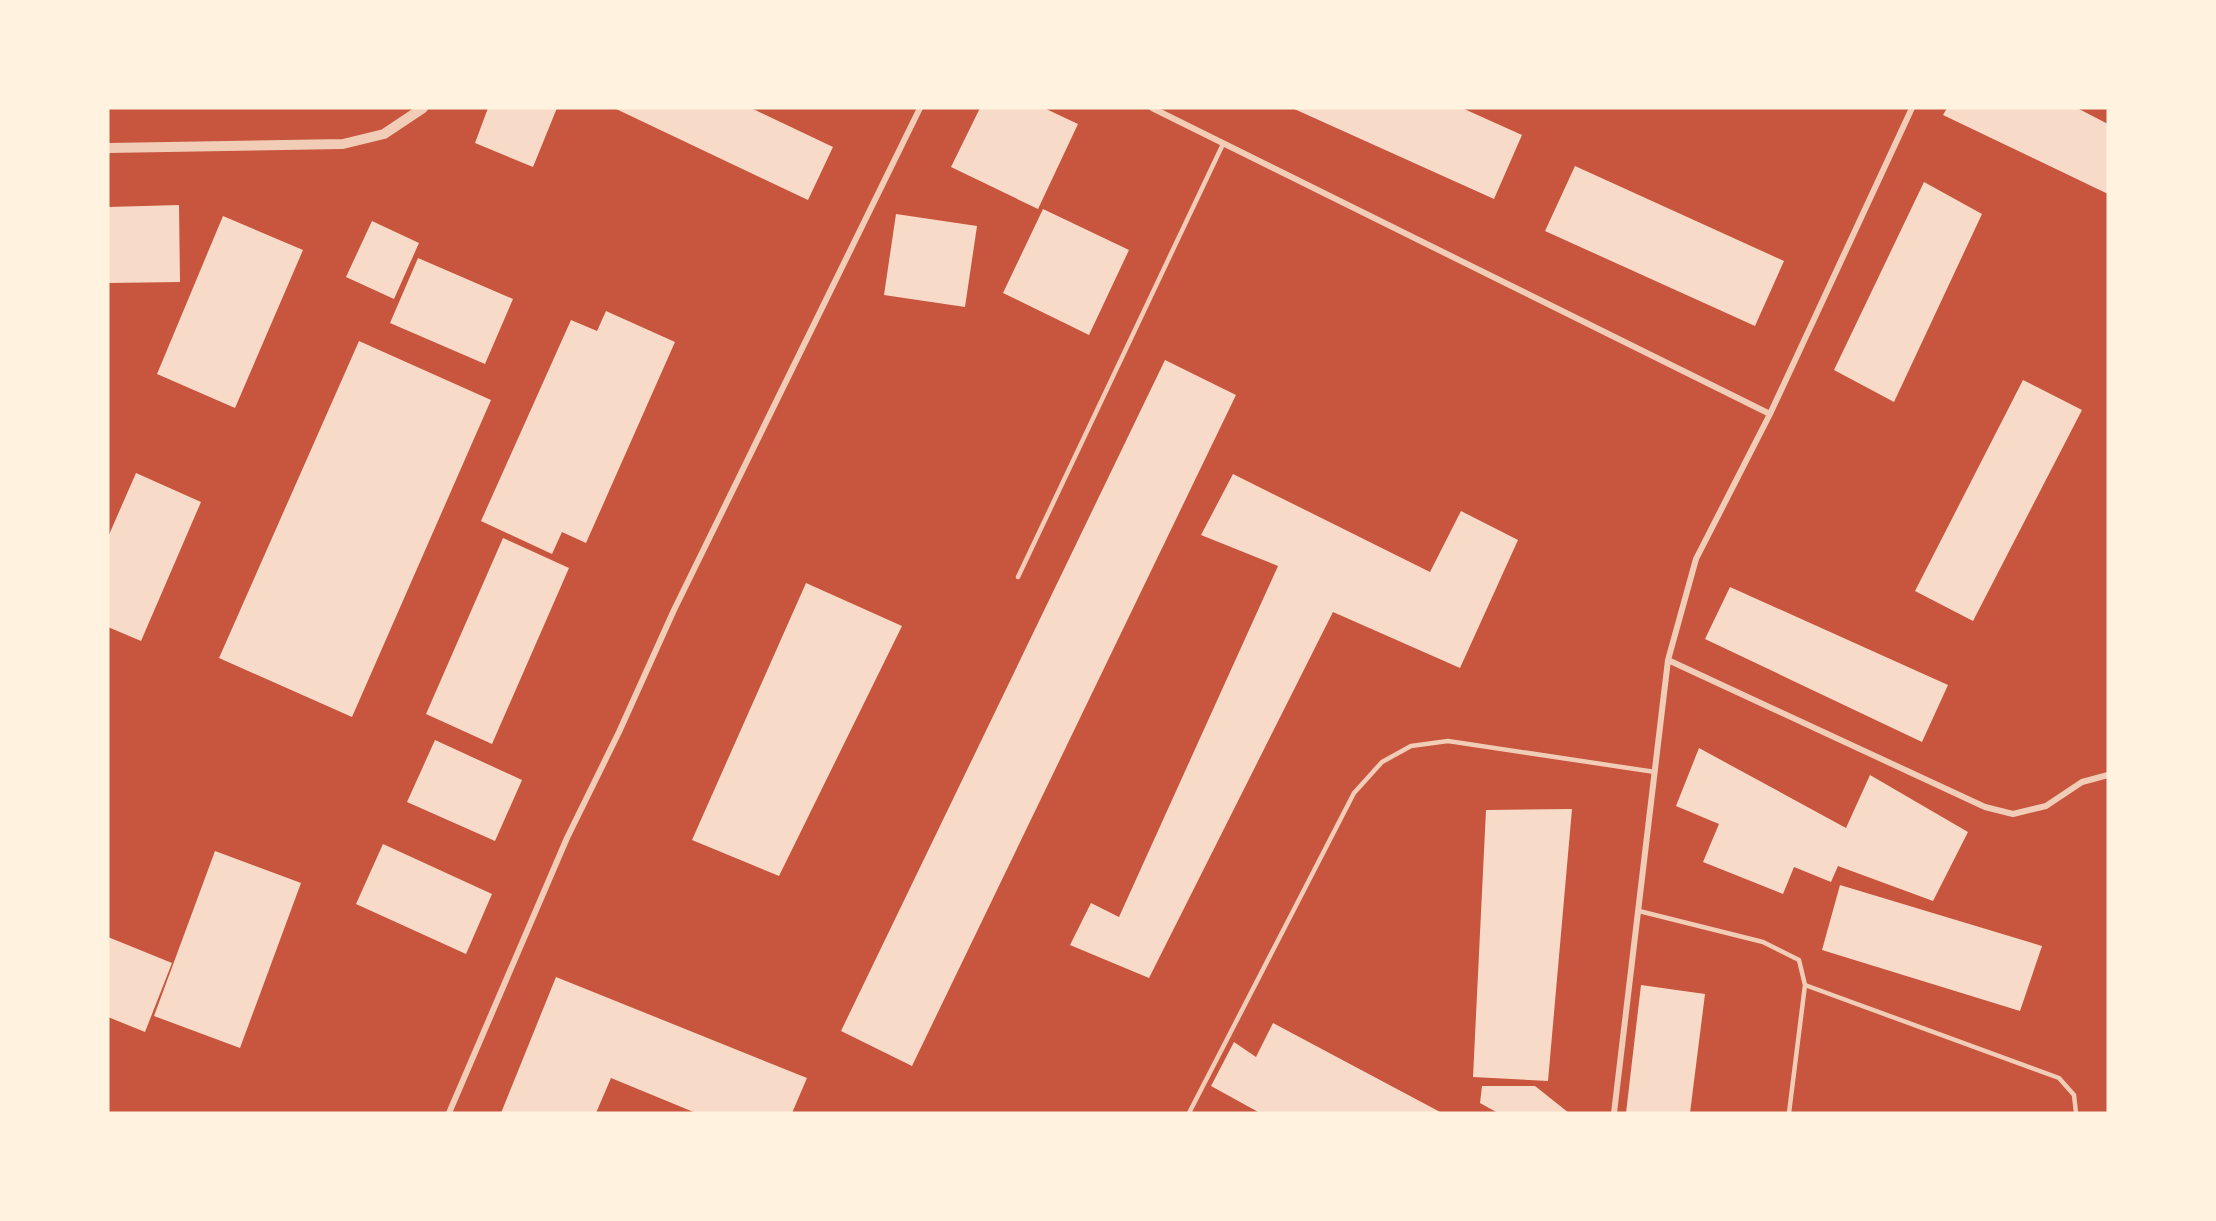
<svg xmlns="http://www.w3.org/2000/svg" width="2216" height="1221" font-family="Signika,sans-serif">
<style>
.building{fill:#f7dbc8}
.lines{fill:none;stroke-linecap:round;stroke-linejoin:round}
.service{stroke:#f1ccb7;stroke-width:4.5}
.minor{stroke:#f1ccb7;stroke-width:6}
.tertiary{stroke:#f1ccb7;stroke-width:10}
</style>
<rect width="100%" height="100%" fill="#c8553d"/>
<path class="building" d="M488,108h69l-24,59 -58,-24z
M614,108h137l82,39 -25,53z
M980,108h64l34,16 -40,85 -87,-42z
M1292,108h170l60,27 -28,64z
M1947,108h130l31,16v70l-165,-79z
M1575,166l209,95 -29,65 -210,-95z
M1924,182l58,32 -88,188 -60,-32z
M179,205l1,77 -72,1v-76z
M1043,209l86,41 -40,85 -86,-42z
M896,214l81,12 -12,81 -81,-12z
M223,216l80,34 -68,158 -78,-34z
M372,221l47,22 -25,56 -48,-22z
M418,258l95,41 -28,65 -95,-41z
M606,311l69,31 -89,201 -24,-11 -10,22 -71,-33 90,-201 26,11z
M359,341l132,59 -139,317 -133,-59z
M1165,360l71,35 -324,671 -71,-35z
M2023,380l59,30 -109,211 -58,-30z
M136,473l65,29 -60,139 -33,-14v-90z
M1233,474l197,98 31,-61 57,29 -58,128 -127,-56 -184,366 -79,-33 21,-42 28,14 159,-351 -77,-31z
M503,538l66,30 -77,176 -66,-30z
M806,583l96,43 -123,250 -87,-36z
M1730,587l218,98 -26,57 -217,-103z
M435,740l87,40 -27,61 -88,-39z
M1699,748l147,80 24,-53 98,57 -35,69 -95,-35 -7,16 -37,-15 -11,27 -80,-32 16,-38 -43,-18z
M1572,809l-24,272 -75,-4 13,-267z
M383,844l109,50 -26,60 -110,-50z
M215,851l86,32 -61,165 -86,-32z
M1840,885l202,61 -22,65 -198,-61z
M108,937l64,26 -27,69 -37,-15z
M556,977l251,101 -15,35h-96l-85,-35 -15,35h-95z
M1641,985l64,9 -15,119h-64z
M1273,1023l169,90h-182l-49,-27 23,-44 22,15z
M1482,1086h53l34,27h-71l-18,-10z"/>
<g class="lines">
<path class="service" d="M1018,577l205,-433
M1639,911l124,31 36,18 6,25 -16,128
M1805,985l254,93 15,17 2,18
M1189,1113l165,-320 28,-31 29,-16 37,-5 207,31"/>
<path class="minor" d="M1152,108l618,306
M1668,660l317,147 28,7 33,-8 36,-24 26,-7
M449,1113l118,-275 52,-106 55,-122 246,-502
M1614,1113l54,-453 28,-101 74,-145 142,-306"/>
<path class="tertiary" d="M108,148l235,-4 41,-10 39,-26"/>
</g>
<rect width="2216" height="1221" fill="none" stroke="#fff3e0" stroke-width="219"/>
</svg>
